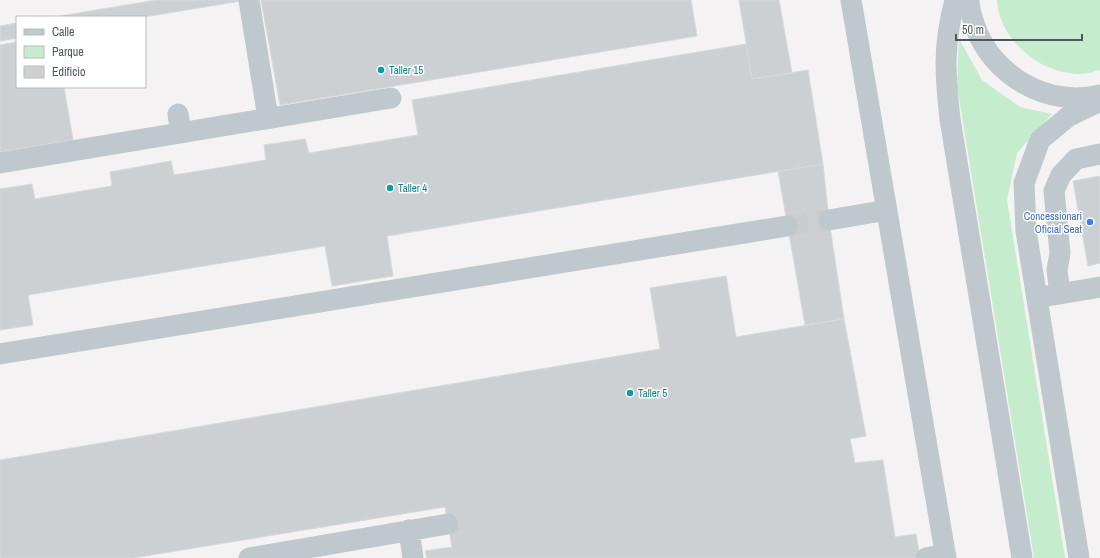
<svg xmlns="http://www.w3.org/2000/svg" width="1100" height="558" font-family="'Archivo Narrow',sans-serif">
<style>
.green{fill:#c6ecce}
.building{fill:#ccd0d3;stroke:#d6d9dc}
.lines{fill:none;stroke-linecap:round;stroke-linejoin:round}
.minor-tunnel{stroke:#cacccd;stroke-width:21;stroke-dasharray:21 10;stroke-linecap:butt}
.minor{stroke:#bfc8cc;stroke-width:21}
.culture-dot{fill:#0f9aa8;stroke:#fff;stroke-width:1.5}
.shop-dot{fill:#3f7fe0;stroke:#fff;stroke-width:1.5}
.labels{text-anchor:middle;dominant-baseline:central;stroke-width:3;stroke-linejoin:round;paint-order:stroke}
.culture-label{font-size:11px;fill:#0d838f;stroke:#fff;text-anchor:start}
.shop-label{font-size:11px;fill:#366cbe;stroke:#fff;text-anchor:end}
</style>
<rect width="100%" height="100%" fill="#f4f2f2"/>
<path class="green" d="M997,0h103v70c-6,1 -12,4 -18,4 -40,1 -83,-33 -85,-74z
M959,39l23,41 38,27 32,7 -35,39 -10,47 58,358h-31l-77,-472z"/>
<path class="building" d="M157,0h90l-103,17h-90z
M261,0h430l6,36 -417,69z
M739,0h40l13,73 -40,6z
M17,23v15l-17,3v-15z
M17,42v45h47l9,53 -73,12v-107z
M746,44l6,35 56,-9 15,94 -436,72 6,40 -61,10 -7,-40 -297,49 5,30 -33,5v-141l32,-5 3,15 77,-13 -2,-14 61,-11 3,14 92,-15 -2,-15 41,-6 4,14 109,-18 -6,-35z
M823,164l6,56 15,99 -39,6 -27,-154z
M1100,176v87l-12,3 -15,-85z
M726,276l10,61 108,-18 22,117 -16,3 5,24 28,-3 12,77 21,-3 4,24h-493l-2,-7 27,-4 -7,-40 -312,51h-133v-98l660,-111 -10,-61z"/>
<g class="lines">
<path class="minor-tunnel" d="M787,226l42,-6"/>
<path class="minor" d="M249,0l19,118
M851,0l95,558
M955,0c-12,45 -10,74 -5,119l72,439
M969,0c0,10 3,17 6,26 17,50 74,82 125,69
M178,114l3,19
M0,163l391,-65
M829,220l58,-10
M1060,294l-3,-24 3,-17 -6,-62 7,-16 15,-16 24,-5
M1047,296l53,-9
M0,354l787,-128
M409,530l4,28
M249,558l199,-34
M926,558l19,-4
M1079,558l-53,-327 -2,-48 16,-43 29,-24 31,-15"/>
</g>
<g class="culture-dot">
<circle cx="381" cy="70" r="4"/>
<circle cx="390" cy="188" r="4"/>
<circle cx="630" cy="393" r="4"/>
</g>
<circle class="shop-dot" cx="1090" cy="222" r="4"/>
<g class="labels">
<g class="culture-label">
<text x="389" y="70">Taller 15</text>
<text x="398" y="188">Taller 4</text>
<text x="638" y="393">Taller 5</text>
</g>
<g class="shop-label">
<text x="1082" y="216">Concessionari<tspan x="1082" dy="13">Oficial Seat</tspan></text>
</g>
</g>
<rect x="16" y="16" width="130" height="72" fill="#ffffff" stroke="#b7bcbe"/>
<rect x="24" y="29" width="20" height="6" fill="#bfc8cc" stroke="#b7bcbe"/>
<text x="52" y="36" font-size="12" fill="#4b585d">Calle</text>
<rect x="24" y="46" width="20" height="12" fill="#c6ecce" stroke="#b7bcbe"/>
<text x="52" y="56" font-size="12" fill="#4b585d">Parque</text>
<rect x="24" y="66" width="20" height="12" fill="#ccd0d3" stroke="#b7bcbe"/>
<text x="52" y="76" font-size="12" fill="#4b585d">Edificio</text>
<path d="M956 34v6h126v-6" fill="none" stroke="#4b585d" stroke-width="2"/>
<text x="962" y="34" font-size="12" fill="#4b585d" stroke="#ffffff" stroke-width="3" paint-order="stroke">50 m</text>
</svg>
